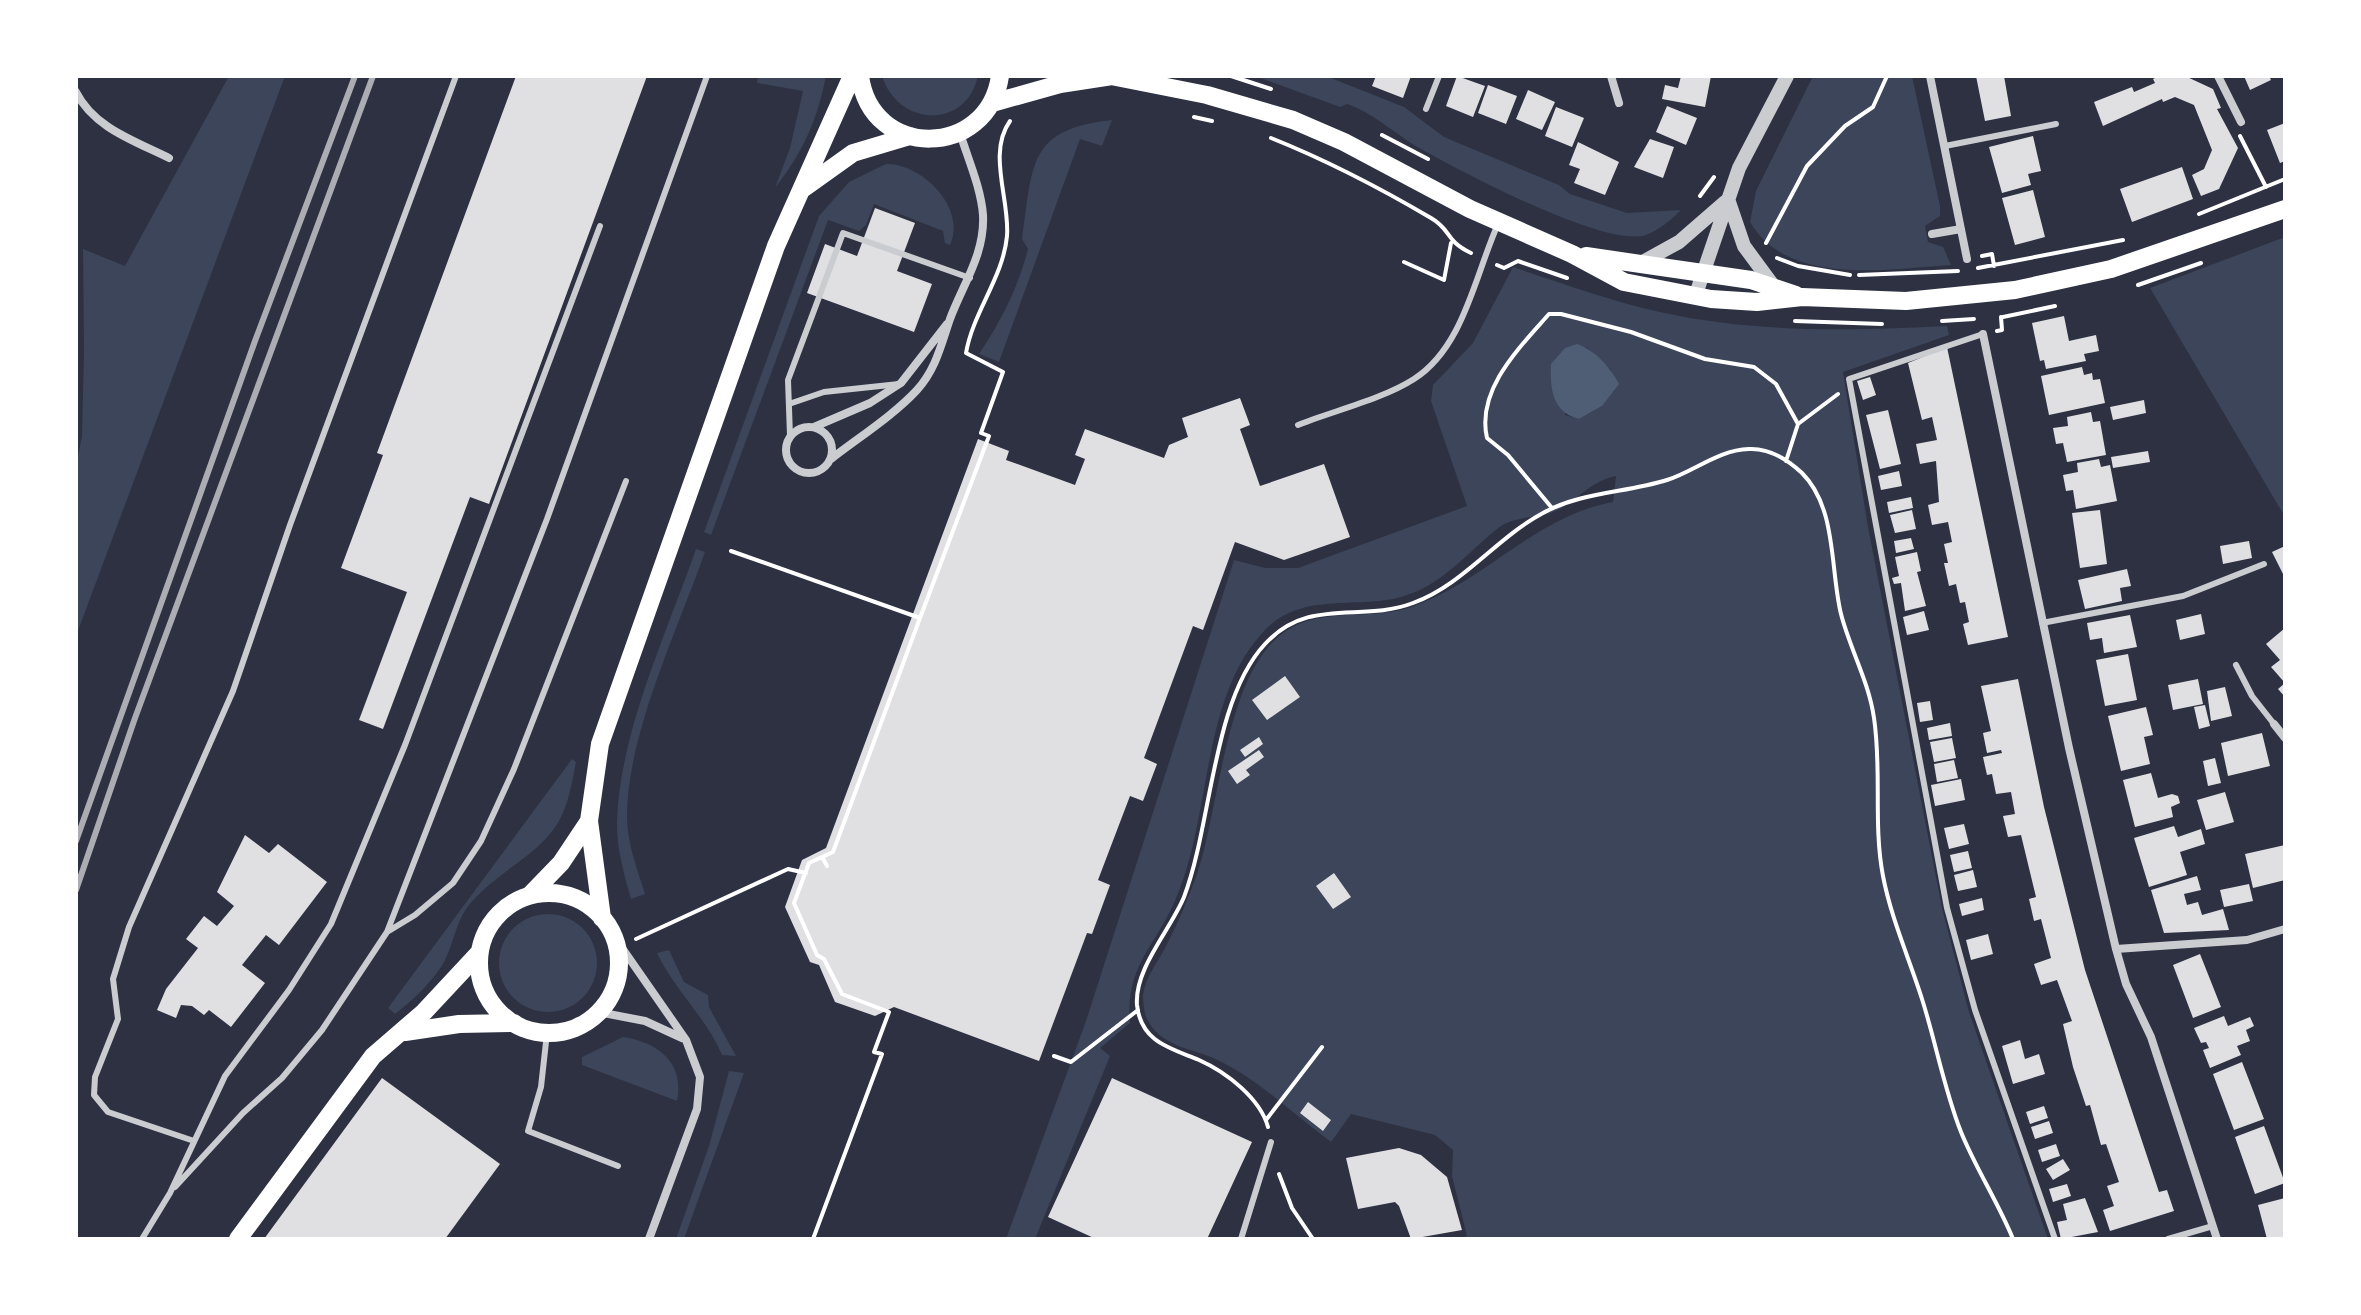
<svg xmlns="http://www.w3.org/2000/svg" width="2361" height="1315" font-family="Figtree,sans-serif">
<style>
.green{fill:#3c4559;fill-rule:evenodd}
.water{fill:#4f5d75}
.building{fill:#e0e0e3}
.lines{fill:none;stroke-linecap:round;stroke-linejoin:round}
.path{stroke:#fff;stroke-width:4}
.service{stroke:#caccd0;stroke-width:6}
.minor{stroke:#caccd0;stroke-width:8}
.tertiary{stroke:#caccd0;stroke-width:14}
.primary{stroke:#fff;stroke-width:18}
.rail{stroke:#abadb3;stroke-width:6}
</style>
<rect width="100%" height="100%" fill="#2d3142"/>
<path class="green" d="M229,76h56l-209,560v-171l6,-29 2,-85 -1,-102 42,17z
M758,76h68c-9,45 -23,76 -51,112l15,-40 13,-57 -46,-8z
M882,76h96c-12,54 -80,51 -96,0z
M1255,76h71l78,31 40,30 115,48 11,9 57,19 54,-3c-10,10 -22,20 -35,25 -41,14 -192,-67 -232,-90 -22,-14 -43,-33 -67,-41l-7,3z
M1813,76h99l28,130v10l-15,10 3,16 15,5 8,18c-63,4 -163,22 -201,-43l6,-31z
M1112,120l-10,26 -22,-7 -81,223 -20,-8c22,-33 39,-66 49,-105l-6,-10c11,-74 5,-110 90,-119z
M886,164c36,-1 81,44 64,81l-5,-2 -2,-12 -69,-27 -8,21 -7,6 -31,-11 -117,315 -7,-3 115,-316 30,-34z
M2285,237v280l-135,-229z
M1513,267c48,16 98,34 147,45 94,21 192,19 287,14l2,9 -106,37 25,155 74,381 27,104 79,227h-591l10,-3 -15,-60 1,-26 -18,-15 -84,-21 -20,28c-37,-27 -76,-66 -118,-84 -23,-10 -53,-12 -66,-39 -3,-6 -4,-17 -4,-24 2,-18 15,-33 23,-49 12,-23 22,-47 31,-72 22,-64 28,-192 81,-237 38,-33 90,-15 133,-30 74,-25 124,-91 202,-105l3,-26c-24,5 -36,21 -56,33 -19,10 -47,6 -63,20 -29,23 -51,52 -87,65 -46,18 -104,-5 -144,35 -65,66 -54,184 -89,267 -20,50 -52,68 -47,127l-30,25 10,8 -75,183h-29l80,-218 148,-461 31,8h33l169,-62 -36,-105 2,-16 40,-42zM1586,347l25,23 -9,36 -23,13 -14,-4z
M696,549l9,3c-27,77 -78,183 -78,264 0,27 10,52 18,78l-14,5c-7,-24 -15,-53 -14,-79 3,-88 50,-188 79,-271z
M572,759l4,3c-4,20 -7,41 -17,59 -20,36 -68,53 -93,88 -10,15 -13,35 -21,51 -11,21 -32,40 -50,54l-7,-6z
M499 963a49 49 0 1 1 98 0a49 49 0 1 1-98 0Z
M669,950l15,32 24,13 1,12 27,49 -14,-1c-16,-38 -47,-64 -65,-102z
M623,1037c35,5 62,26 54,64l-95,-36v-8z
M729,1071l15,2 -60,166h-8l33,-93z"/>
<path class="water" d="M1577,344c18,6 33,23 42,40l-17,22 -23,13c-27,-7 -29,-30 -28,-55l14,-16z"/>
<path class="building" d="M516,76h131l-158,428 -19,-7 -87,232 -24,-9 48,-128 -66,-24 42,-113 -6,-2z
M1376,76h35l-8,22 -31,-12z
M1457,76l28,10 -12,31 -27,-11z
M1681,76h30l-6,31 -43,-8 3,-14 13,3z
M1976,76h28l7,40 -26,5z
M2159,76h26l28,13 8,19 -4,1 21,39 -19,41 -18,7 -9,-21 12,-6 8,-19 -18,-45 -19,-8 -12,5 -1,-3 -59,27 -9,-24 38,-15 2,5 21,-9 -2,-4z
M2244,76h25l2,4 -21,10z
M1488,85l29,11 -11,28 -28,-11z
M1528,90l27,12 -13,28 -26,-11z
M1667,106l30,12 -11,27 -30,-13z
M1556,107l28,11 -12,29 -27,-11z
M2285,123v38l-5,2 -13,-33z
M2033,136l8,35 -13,3 3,11 -29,8 -13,-46z
M1650,139l24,8 -11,31 -29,-11z
M1578,142l41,20 -14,33 -31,-12 6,-14 -11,-4z
M2182,167l11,32 -61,23 -12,-33z
M2033,190l12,47 -30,8 -13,-47z
M875,208l40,15 -18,48 35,13 -18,48 -107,-39 18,-49 32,12z
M2064,316l5,25 27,-6 3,16 -15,3 2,7 -40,8 -2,-9 -4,1 -8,-38z
M1947,347l61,290 -40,8 -5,-21 6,-2 -4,-20 -5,1 -4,-19 -7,2 -5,-23h4l-4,-19 8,-2 -4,-20 -16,3 -4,-20 11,-3 -3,-41 -16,3 -4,-20 21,-4 -5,-23 -10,3 -14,-57z
M2082,367l2,8 8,-2 1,7 7,-1 5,24 -56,12 -8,-39z
M1870,377l6,18 -13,5 -6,-19z
M1240,398l10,27 -10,4 20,57 64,-22 26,73 -66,23 -49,-18 -32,88 -10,-4 -49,132 13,6 -14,37 -13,-5 -32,84 12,5 -18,49 -5,-1 -48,128 -145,-54 -19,9 -40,-14 -16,-37 -9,-3 -25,-55 17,-47 24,-12 152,-409 31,12 -3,9 69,25 10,-26 -10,-4 10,-26 79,29 5,-13 19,-8 -6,-19z
M2144,400l2,13 -33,7 -3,-13z
M1888,410l13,54 -21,5 -14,-54z
M2091,412l2,10 7,-1 6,34 -39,7 -4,-19 -7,1 -3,-16 15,-2 -1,-9z
M2148,451l2,11 -37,6 -2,-11z
M2099,459l2,8 9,-2 7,36 -41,8 -3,-19 -7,1 -3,-16 15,-3 -1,-9z
M1899,471l3,15 -21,4 -3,-14z
M1911,497l2,11 -24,5 -2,-11z
M1912,510l4,19 -21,4 -5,-18z
M2100,510l7,54 -27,4 -8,-55z
M1911,538l3,11 -18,4 -2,-12z
M2249,541l3,17 -29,6 -3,-18z
M2285,546v32l-13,-26z
M1917,552l4,19 -4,1 9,34 -21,5 -4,-28 -7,1 -2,-6 7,-2 -4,-19z
M2127,569l4,17 -11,2 2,13 -37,8 -7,-29z
M1924,611l5,19 -22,5 -4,-18z
M2201,614l4,20 -25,6 -4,-20z
M2130,615l7,32 -33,6 -2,-15 -12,2 -3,-17z
M2285,628v69l-7,-8 7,-6 -14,-16 9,-7 -14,-16z
M2128,654l9,46 -32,6 -9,-46z
M1285,676l15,21 -33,23 -15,-20z
M2018,679l26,128 41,163 74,222 8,-2 7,21 -64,20 -7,-21 11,-4 -7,-20 12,-4 -13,-38 -5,1 -11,-40 -4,1 -13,-39 -10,-43 9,-3 -15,-41 -16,5 -7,-21 17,-6 -10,-39 -7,2 -5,-22 7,-2 -15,-62 -13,2 -5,-21 12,-2 -4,-22 -15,2 -4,-20 -5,1 -4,-18 19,-4 -1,-3 -14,3 -4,-20 8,-2 -10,-45z
M2198,679l5,25 -30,6 -5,-25z
M2225,687l7,29 -21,5 -4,-30z
M1930,701l3,19 -13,2 -3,-19z
M2205,705l5,21 -11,3 -5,-22z
M2146,707l7,28 -9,2 6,27 -29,7 -13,-55z
M1950,723l2,13 -23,4 -2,-12z
M2262,733l8,33 -42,10 -7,-33z
M1259,737l4,7 -18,13 -5,-7z
M1952,738l4,20 -22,4 -4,-20z
M1259,750l5,7 -18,13 4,5 -13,9 -9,-13z
M2215,758l6,25 -13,3 -5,-25z
M1954,760l4,18 -21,4 -3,-18z
M2151,773l7,25 14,-4 6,2 2,7 -9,4 2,10 -38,10 -12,-47z
M1961,779l4,21 -30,6 -4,-21z
M2225,792l9,30 -28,8 -9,-30z
M1964,824l5,20 -20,5 -5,-21z
M2174,826l4,11 23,-8 4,15 -25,8 7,23 -38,12 -15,-49z
M245,835l24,18 9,-9 49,38 -48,63 -13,-10 -24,30 23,18 -34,44 -22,-17 -5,5 -12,-9 -11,-1 -5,13 -19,-8 9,-21 32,-41 -12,-9 18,-23 13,10 17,-20 -17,-14z
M2285,845v35l-32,8 -8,-34z
M1968,851l4,17 -18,4 -4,-17z
M1973,870l4,17 -19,4 -4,-16z
M1334,873l17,24 -18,12 -17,-23z
M2197,876l4,14 -17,4 3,11 11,-3 4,13 21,-6 6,21 -65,3 -13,-43z
M2249,884l4,17 -29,6 -4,-17z
M1982,898l2,12 -22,6 -3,-12z
M1988,934l5,20 -22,6 -5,-20z
M2200,954l21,53 -28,11 -20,-53z
M2224,1016l4,10 22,-9 4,9 -8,4 4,11 -13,5 4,9 -31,13 -7,-18 6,-2 -3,-6 -5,1 -7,-15z
M2020,1040l5,19 14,-5 6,20 -32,10 -11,-38z
M2242,1062l22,57 -30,11 -21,-56z
M382,1078l118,86 -55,75h-181z
M1112,1078l140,64 -45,97h-111l-48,-22z
M1308,1102l23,18 -8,11 -23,-18z
M2044,1106l4,12 -18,6 -4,-12z
M2049,1121l4,12 -18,6 -4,-12z
M2264,1126l21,57 -30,11 -20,-57z
M2056,1144l4,12 -18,6 -4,-12z
M1399,1148l22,7 26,22 15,53 -51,9 -12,-33 -4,-4 -37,7 -12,-51z
M2063,1159l7,11 -17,10 -7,-11z
M2067,1184l4,12 -18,6 -4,-13z
M2085,1198l13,34 -37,7 -4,-17 10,-2 -4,-16z
M2285,1198v41h-18l-9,-34z"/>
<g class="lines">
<path class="path" d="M1231,76l40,13
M1194,117l18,4
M1382,135l46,24
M2240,136l26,51
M1271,138c55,22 109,50 160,80 21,12 13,22 40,35
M1700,196l14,-19
M2199,214l86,-35
M1766,243l41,-77 38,-40 28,-19 14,-31
M1982,256l10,-2 2,12
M1777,258l21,8 52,9
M1404,262l40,18 7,-37
M1497,265l7,3 14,-7 49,17
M1978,268l145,-28
M1859,275l99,-4
M2138,285l63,-22
M2003,317l52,-11
M1795,321l87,3
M1942,321l32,-2
M1997,331l5,-1 -1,-13
M1786,461l12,-37 40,-30
M1552,508l-44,-53 -21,-17c-11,-48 32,-90 62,-124h12l70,18 74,27 49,8 22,17 22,40
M731,551l189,67 69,-182 -8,-3 22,-61 -37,-19c7,-41 37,-75 41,-117 3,-36 -20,-83 3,-115
M822,857l5,9
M636,939l152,-70 18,4
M1054,1056l17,6 67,-52
M1266,1120l56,-73
M1268,1127c-8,-29 -42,-55 -69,-67 -29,-12 -58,-18 -62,-55 -3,-36 34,-76 47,-108 28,-73 28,-196 81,-253 44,-48 96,-21 148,-41 50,-18 83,-65 130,-90 38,-21 82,-20 124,-33 28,-9 51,-30 82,-31 20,-1 39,11 53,24 35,35 28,96 39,141 9,35 28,68 33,104 8,52 -1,106 9,158 8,42 26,82 39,123 14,44 22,90 39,133 15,37 37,70 52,107
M1279,1174l13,34 21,31
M813,1239l69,-185 -8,-2 15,-40 -47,-18 -18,-35 -7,-4 -23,-52 15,-40 24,-11 87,-234"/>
<path class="service" d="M1426,109l13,-33
M1945,146l111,-22
M1983,334l-134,45 98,529 28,102 80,229
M789,404l35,-12 75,-8
M1298,425c35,-14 85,-26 116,-46 50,-32 61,-104 84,-155
M790,436l-2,-56 55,-147 127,45
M2042,623l141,-27 81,-32
M2236,665l16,31 22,28
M387,932l160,-413 160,-443
M547,1033l-6,54 -13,44 90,35
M194,1141l-86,-29 -14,-17 1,-18 23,-58 -5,-40 16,-52 104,-236 57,-166 166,-449
M175,1187l68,-74 39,-35 40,-48 65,-98 28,-17 38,-32 28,-42 33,-72 112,-288
M142,1239l28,-46 55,-117 64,-86 42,-66 74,-179 195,-519
M1241,1239l30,-97
M2168,1239l45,-13"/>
<path class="minor" d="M1611,76l8,27
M1930,76l37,183
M2218,76l23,46
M76,92c18,36 59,49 93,66
M1932,234l29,-5
M1983,334l86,414 47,201 10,35 25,53 66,202
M786 450a23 23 0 1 1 46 0a23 23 0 1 1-46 0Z
M814,427l56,-24 31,-20 46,-59
M831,459c27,-21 63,-44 86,-69 19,-21 24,-45 33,-71 13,-35 35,-65 33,-104 -2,-27 -15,-56 -23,-82
M2274,724l11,14
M613,935l73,105 14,37 -3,32 -48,130
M2116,949l131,-9 38,-11
M598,1012l47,9 37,17"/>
<path class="tertiary" d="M1728,199l16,47 31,42
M1639,264l40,-22 46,-40
M1695,297l44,-129 48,-92"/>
<path class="primary" d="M860,76c11,84 128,83 140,0
M1111,76l96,19 86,25 51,22 126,67 102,45 52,28 87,17 46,3 45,-5 104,4 109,-11 96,-21 174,-60
M992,103l68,-19 52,-8
M804,188l49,-35 57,-17
M1586,256l165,24 45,15
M479 963a70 70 0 1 1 140 0a70 70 0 1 1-140 0Z
M530,895l31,-32 28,-42
M602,918l-13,-97 11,-77 176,-498 76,-170
M405,1032l54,-8 55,-1
M238,1239l135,-183 51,-44 55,-59"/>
<path class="rail" d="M76,841l179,-500 100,-265
M76,890l59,-172 238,-642"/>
</g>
<rect width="2361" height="1315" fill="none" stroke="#ffffff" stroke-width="156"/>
</svg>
